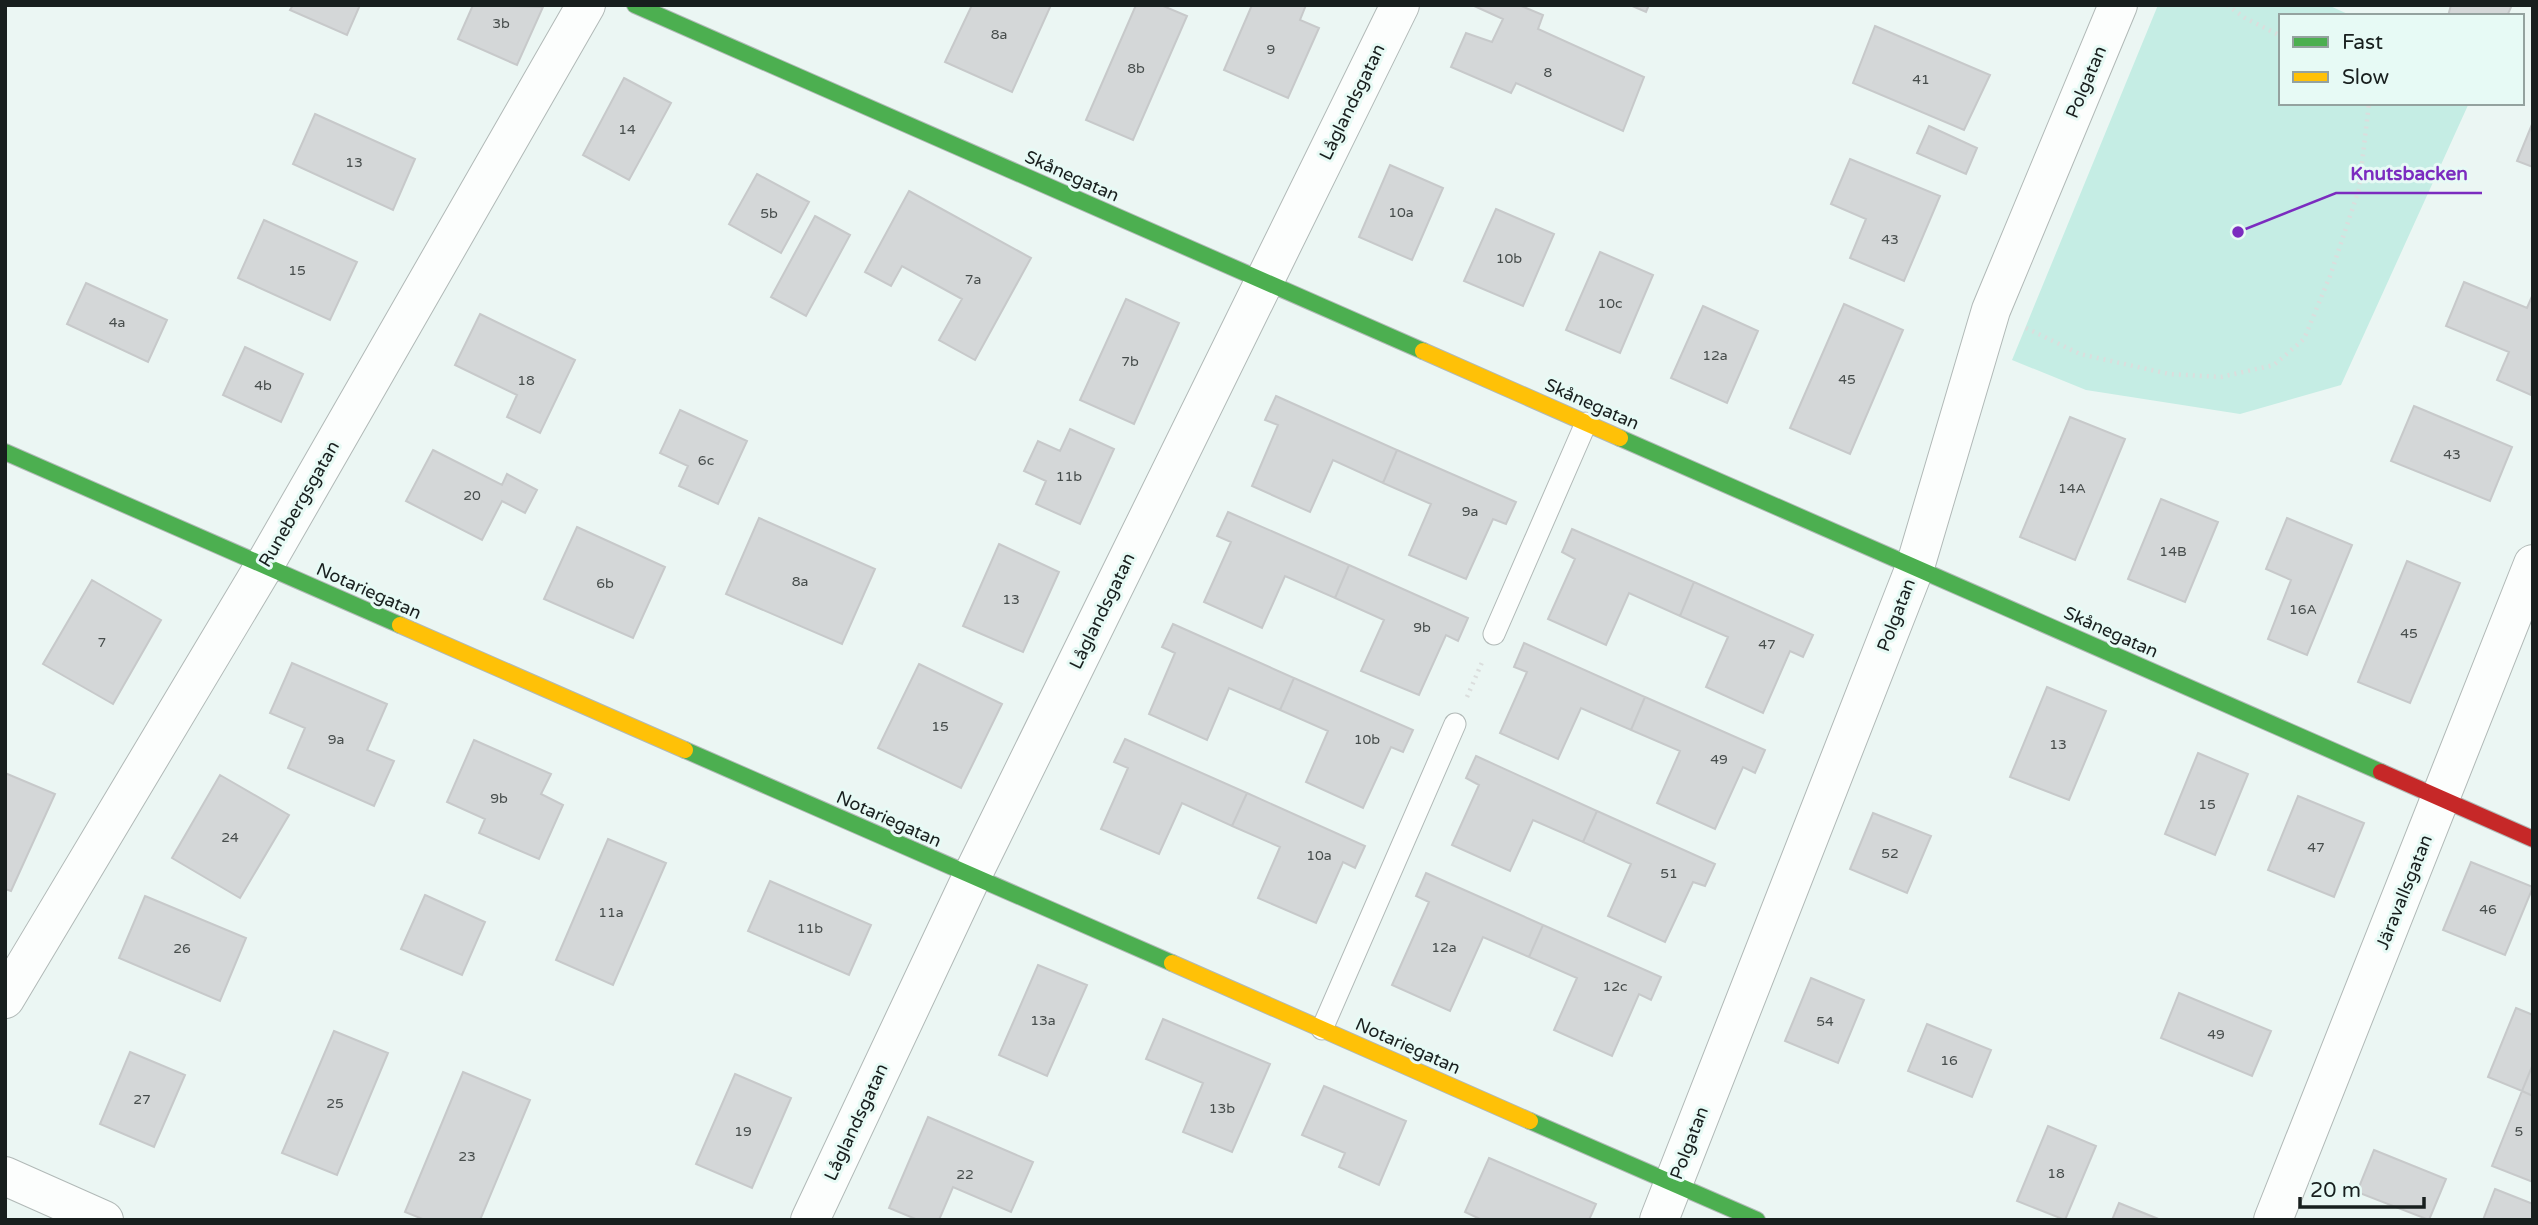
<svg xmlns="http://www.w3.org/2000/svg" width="2538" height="1225" font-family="'Varela Round',sans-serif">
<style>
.green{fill:#c5ede4}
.building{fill:#d4d7d8;stroke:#c7c9ca;stroke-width:2}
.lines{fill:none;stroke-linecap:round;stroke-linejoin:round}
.lane-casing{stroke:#b1b9b7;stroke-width:23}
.street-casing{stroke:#b1b9b7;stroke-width:40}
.fast-casing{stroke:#b1b9b7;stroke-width:18}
.slow-casing{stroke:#b1b9b7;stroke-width:18}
.jam-casing{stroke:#b1b9b7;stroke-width:18}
.path{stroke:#dbdedd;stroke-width:4.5;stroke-dasharray:2 5;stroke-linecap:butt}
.lane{stroke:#fcfefd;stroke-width:21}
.street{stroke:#fcfefd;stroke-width:38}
.fast{stroke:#4caf50;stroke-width:16}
.slow{stroke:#ffc107;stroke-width:16}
.jam{stroke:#c62828;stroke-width:16}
.labels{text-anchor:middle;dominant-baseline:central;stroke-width:6;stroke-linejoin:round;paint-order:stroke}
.number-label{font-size:14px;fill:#474d4c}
.street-label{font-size:18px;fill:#181f1e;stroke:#e7faf5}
.leader{fill:none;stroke:#7b2cbf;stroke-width:2.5}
.callout-dot{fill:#7b2cbf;stroke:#e7faf5;stroke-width:2.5}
.callout-label{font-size:19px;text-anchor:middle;font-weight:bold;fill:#7b2cbf;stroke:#e7faf5;stroke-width:6;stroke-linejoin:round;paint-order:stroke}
</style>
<rect width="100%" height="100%" fill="#ebf6f3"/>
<path class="green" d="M2158,5h170l24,11h-71v87h188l-128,282 -101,29 -154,-24 -74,-30z"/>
<path class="building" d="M293,5h67l-13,30 -57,-25z
M473,5l70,2 -26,58 -59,-26z
M972,5h79l-39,87 -67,-30z
M1136,5h25l26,11 -54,124 -47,-20z
M1252,5h54l-6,15 19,8 -31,70 -64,-28z
M1472,5h47l24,10 -5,14 106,48 -21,54 -107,-48 -5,10 -60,-26 15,-34 26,9 11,-23z
M1630,5h19l-3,7z
M2451,5h61l-5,11h-59z
M1875,26l115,49 -26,55 -111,-47z
M624,78l47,25 -42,77 -46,-25z
M315,114l100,45 -22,51 -100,-46z
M2533,122v45l-16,-6z
M1929,126l48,22 -11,26 -49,-21z
M1850,159l90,37 -36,85 -54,-23 16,-39 -35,-15z
M1390,165l53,23 -31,72 -53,-23z
M757,174l52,28 -28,51 -52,-29z
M909,191l122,67 -56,102 -36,-20 23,-41 -60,-33 -11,20 -26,-14z
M1496,209l58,25 -31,72 -59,-25z
M815,216l35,19 -44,81 -35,-19z
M264,220l93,42 -27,58 -92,-42z
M1600,252l53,23 -33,78 -54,-23z
M2464,282l63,26 6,-14 -2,101 -34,-15 12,-28 -63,-26z
M86,283l81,37 -19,42 -81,-38z
M1126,299l53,24 -45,101 -54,-24z
M1844,304l59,26 -53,124 -60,-26z
M1703,306l55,25 -31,72 -56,-25z
M480,314l95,46 -35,73 -33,-16 10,-22 -62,-30z
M245,347l58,27 -22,48 -58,-27z
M1276,396l121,54 -14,33 -50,-23 -23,52 -58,-26 26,-61 -13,-5z
M2414,406l98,41 -22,54 -99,-40z
M680,410l67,31 -29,63 -39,-18 9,-20 -28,-13z
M2070,417l55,22 -50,121 -55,-23z
M1070,429l44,20 -34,75 -44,-20 10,-23 -22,-10 14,-30 22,10z
M433,450l69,35 5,-11 30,16 -12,23 -23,-12 -20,39 -76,-39z
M1397,450l119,52 -10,22 -13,-5 -27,60 -57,-24 22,-51 -48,-21z
M2161,499l57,23 -33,80 -57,-23z
M1228,512l121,53 -14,33 -50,-22 -23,52 -58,-26 27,-60 -14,-6z
M759,518l116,51 -33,75 -116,-50z
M2287,518l65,27 -45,110 -39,-16 23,-59 -25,-11z
M577,527l88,40 -32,71 -89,-39z
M1572,529l122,53 -14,34 -51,-23 -23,52 -58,-26 27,-60 -13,-7z
M999,544l60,28 -36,80 -60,-26z
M2407,561l53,22 -50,120 -52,-21z
M1349,565l119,53 -10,23 -12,-6 -27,60 -58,-24 23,-51 -49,-22z
M92,580l69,40 -48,84 -70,-40z
M1694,582l119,53 -10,22 -13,-6 -27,62 -57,-26 22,-50 -48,-21z
M1173,624l121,54 -14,32 -51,-22 -22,52 -58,-26 26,-61 -13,-6z
M1524,643l121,54 -14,33 -50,-22 -23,51 -58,-26 27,-61 -13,-5z
M292,663l95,41 -20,46 27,11 -20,45 -86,-38 17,-40 -35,-15z
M919,664l83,40 -41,84 -83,-40z
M1294,678l119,52 -10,22 -12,-5 -28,61 -57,-26 22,-51 -48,-21z
M2047,687l59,24 -37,89 -59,-23z
M1645,697l120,53 -10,23 -12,-6 -28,62 -58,-26 23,-52 -49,-21z
M1125,739l122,54 -15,33 -50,-23 -23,51 -58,-25 27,-61 -14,-6z
M474,740l77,34 -10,20 22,11 -24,54 -60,-26 6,-14 -38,-17z
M2198,753l50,21 -33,81 -50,-21z
M1476,756l121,55 -14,31 -50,-22 -23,51 -58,-26 27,-60 -13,-7z
M5,773l50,21 -44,97 -6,-2z
M220,775l69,40 -49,83 -68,-40z
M1247,793l118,53 -10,22 -12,-6 -27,61 -58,-25 22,-51 -48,-21z
M2298,796l66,27 -30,74 -66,-27z
M1597,811l118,53 -10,22 -12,-4 -28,60 -57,-26 23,-52 -48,-22z
M1873,813l58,23 -24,57 -57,-24z
M608,839l58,24 -53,122 -57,-25z
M2471,862l62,25 -28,68 -62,-25z
M1426,873l117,52 -14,32 -46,-20 -33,74 -58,-26 37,-83 -13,-6z
M770,881l101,44 -22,50 -101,-44z
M425,895l60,27 -23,53 -61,-26z
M145,896l101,42 -26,63 -101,-43z
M1543,925l118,52 -10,23 -12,-6 -27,62 -58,-26 23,-52 -48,-21z
M1038,965l49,20 -40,91 -48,-21z
M1811,978l53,22 -26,63 -53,-22z
M2179,993l92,38 -19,45 -91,-38z
M2516,1008l17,7v49l-11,27 -34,-14z
M1163,1019l107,45 -38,88 -49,-20 20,-49 -57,-24z
M1927,1024l64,26 -19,47 -64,-26z
M334,1031l54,22 -51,122 -55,-22z
M130,1052l55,23 -31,72 -54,-23z
M2533,1064v32l-11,-5z
M463,1072l67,28 -50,120h-55l-20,-8z
M735,1074l56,24 -39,90 -56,-24z
M1324,1086l82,35 -27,64 -40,-18 6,-14 -43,-18z
M2522,1091l11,5v86l-41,-16z
M928,1117l105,45 -22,50 -58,-25 -14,33h-21l-29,-12z
M2048,1126l48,20 -31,74 -48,-19z
M2374,1150l72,29 -17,41 -72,-28z
M1489,1158l107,46 -7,16h-107l-17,-8z
M2495,1189l38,15v16h-50z
M2119,1203l42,17h-49z"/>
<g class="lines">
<g class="lane-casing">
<path id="lane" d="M1494,634l92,-211
M1322,1029l133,-305"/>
</g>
<g class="street-casing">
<path id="street" d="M5,999l259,-433 322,-561
M5,1176l99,44
M810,1220l162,-344 428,-871
M1659,1220l256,-653 76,-257 127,-305
M2273,1220l260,-656"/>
</g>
<g class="fast-casing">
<path id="fast" d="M635,5l788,346
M1620,438l761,334
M5,452l395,173
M685,750l487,213
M1530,1121l227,99"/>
</g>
<g class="slow-casing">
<path id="slow" d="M1423,351l197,87
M400,625l285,125
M1172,963l358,158"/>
</g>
<g class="jam-casing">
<path id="jam" d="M2381,772l152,67"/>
</g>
<path class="path" d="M2227,5l18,13 36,18
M2026,328l54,26 89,20 52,3 53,-12 30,-26 26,-63 29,-87 10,-86
M1467,697l16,-37"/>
<use href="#lane" class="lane"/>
<use href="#street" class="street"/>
<use href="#fast" class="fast"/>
<use href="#slow" class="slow"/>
<use href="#jam" class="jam"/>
</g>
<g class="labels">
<g class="number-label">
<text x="501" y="23">3b</text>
<text x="999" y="34">8a</text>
<text x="1271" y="49">9</text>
<text x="1136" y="68">8b</text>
<text x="1548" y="72">8</text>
<text x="1921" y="79">41</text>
<text x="627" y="129">14</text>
<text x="354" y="162">13</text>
<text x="1401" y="212">10a</text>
<text x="769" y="213">5b</text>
<text x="1890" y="239">43</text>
<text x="1509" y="258">10b</text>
<text x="297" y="270">15</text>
<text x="973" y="279">7a</text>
<text x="1610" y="303">10c</text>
<text x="117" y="322">4a</text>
<text x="1715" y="355">12a</text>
<text x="1130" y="361">7b</text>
<text x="1847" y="379">45</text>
<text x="526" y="380">18</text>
<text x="263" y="385">4b</text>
<text x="2452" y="454">43</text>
<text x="706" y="460">6c</text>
<text x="1069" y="476">11b</text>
<text x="2072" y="488">14A</text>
<text x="472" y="495">20</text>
<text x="1470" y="511">9a</text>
<text x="2173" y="551">14B</text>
<text x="800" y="581">8a</text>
<text x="605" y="583">6b</text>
<text x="1011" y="599">13</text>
<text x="2303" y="609">16A</text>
<text x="1422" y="627">9b</text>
<text x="2409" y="633">45</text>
<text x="102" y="642">7</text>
<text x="1767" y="644">47</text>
<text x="940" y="726">15</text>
<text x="336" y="739">9a</text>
<text x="1367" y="739">10b</text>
<text x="2058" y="744">13</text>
<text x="1719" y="759">49</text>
<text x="499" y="798">9b</text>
<text x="2207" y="804">15</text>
<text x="230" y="837">24</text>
<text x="2316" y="847">47</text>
<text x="1890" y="853">52</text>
<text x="1319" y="855">10a</text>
<text x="1669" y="873">51</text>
<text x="2488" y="909">46</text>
<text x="611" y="912">11a</text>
<text x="810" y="928">11b</text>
<text x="1444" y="947">12a</text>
<text x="182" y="948">26</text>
<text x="1615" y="986">12c</text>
<text x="1043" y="1020">13a</text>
<text x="1825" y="1021">54</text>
<text x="2216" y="1034">49</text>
<text x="1949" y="1060">16</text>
<text x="142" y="1099">27</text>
<text x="335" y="1103">25</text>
<text x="1222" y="1108">13b</text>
<text x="743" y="1131">19</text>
<text x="2519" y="1131">5</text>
<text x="467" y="1156">23</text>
<text x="2056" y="1173">18</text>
<text x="965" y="1174">22</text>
</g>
<g class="street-label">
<text transform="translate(2086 82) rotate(-67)">Polgatan</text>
<text transform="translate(1352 102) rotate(-64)">Låglandsgatan</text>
<text transform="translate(1072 176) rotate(24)">Skånegatan</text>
<text transform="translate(1592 404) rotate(24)">Skånegatan</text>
<text transform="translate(299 504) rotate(-60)">Runebergsgatan</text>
<text transform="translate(369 591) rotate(24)">Notariegatan</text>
<text transform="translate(1102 611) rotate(-64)">Låglandsgatan</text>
<text transform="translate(1896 615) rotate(-69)">Polgatan</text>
<text transform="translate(2111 632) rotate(24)">Skånegatan</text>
<text transform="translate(889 819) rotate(24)">Notariegatan</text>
<text transform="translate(2404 892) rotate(-68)">Järavallsgatan</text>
<text transform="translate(1408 1046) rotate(24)">Notariegatan</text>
<text transform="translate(856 1122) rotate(-65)">Låglandsgatan</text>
<text transform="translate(1689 1143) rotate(-69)">Polgatan</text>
</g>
</g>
<path class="leader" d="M2238 232L2336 193H2482"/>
<circle class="callout-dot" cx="2238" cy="232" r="7"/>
<g class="callout-label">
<text x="2409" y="180">Knutsbacken</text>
</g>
<rect width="2538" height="1225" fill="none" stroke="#181f1e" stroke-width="14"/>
<rect x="2279" y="14" width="245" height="91" fill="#e7faf5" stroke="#94a29f" stroke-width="2"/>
<rect x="2293" y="37" width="35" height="10" fill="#4caf50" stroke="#94a29f" stroke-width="2"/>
<text x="2342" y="49" font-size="21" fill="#181f1e">Fast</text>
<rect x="2293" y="72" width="35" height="10" fill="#ffc107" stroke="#94a29f" stroke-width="2"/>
<text x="2342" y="84" font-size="21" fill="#181f1e">Slow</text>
<path d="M2300 1197v10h124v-10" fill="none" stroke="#181f1e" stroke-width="3.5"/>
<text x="2310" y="1197" font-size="21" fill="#181f1e" stroke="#e7faf5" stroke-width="5" paint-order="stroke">20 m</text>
</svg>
